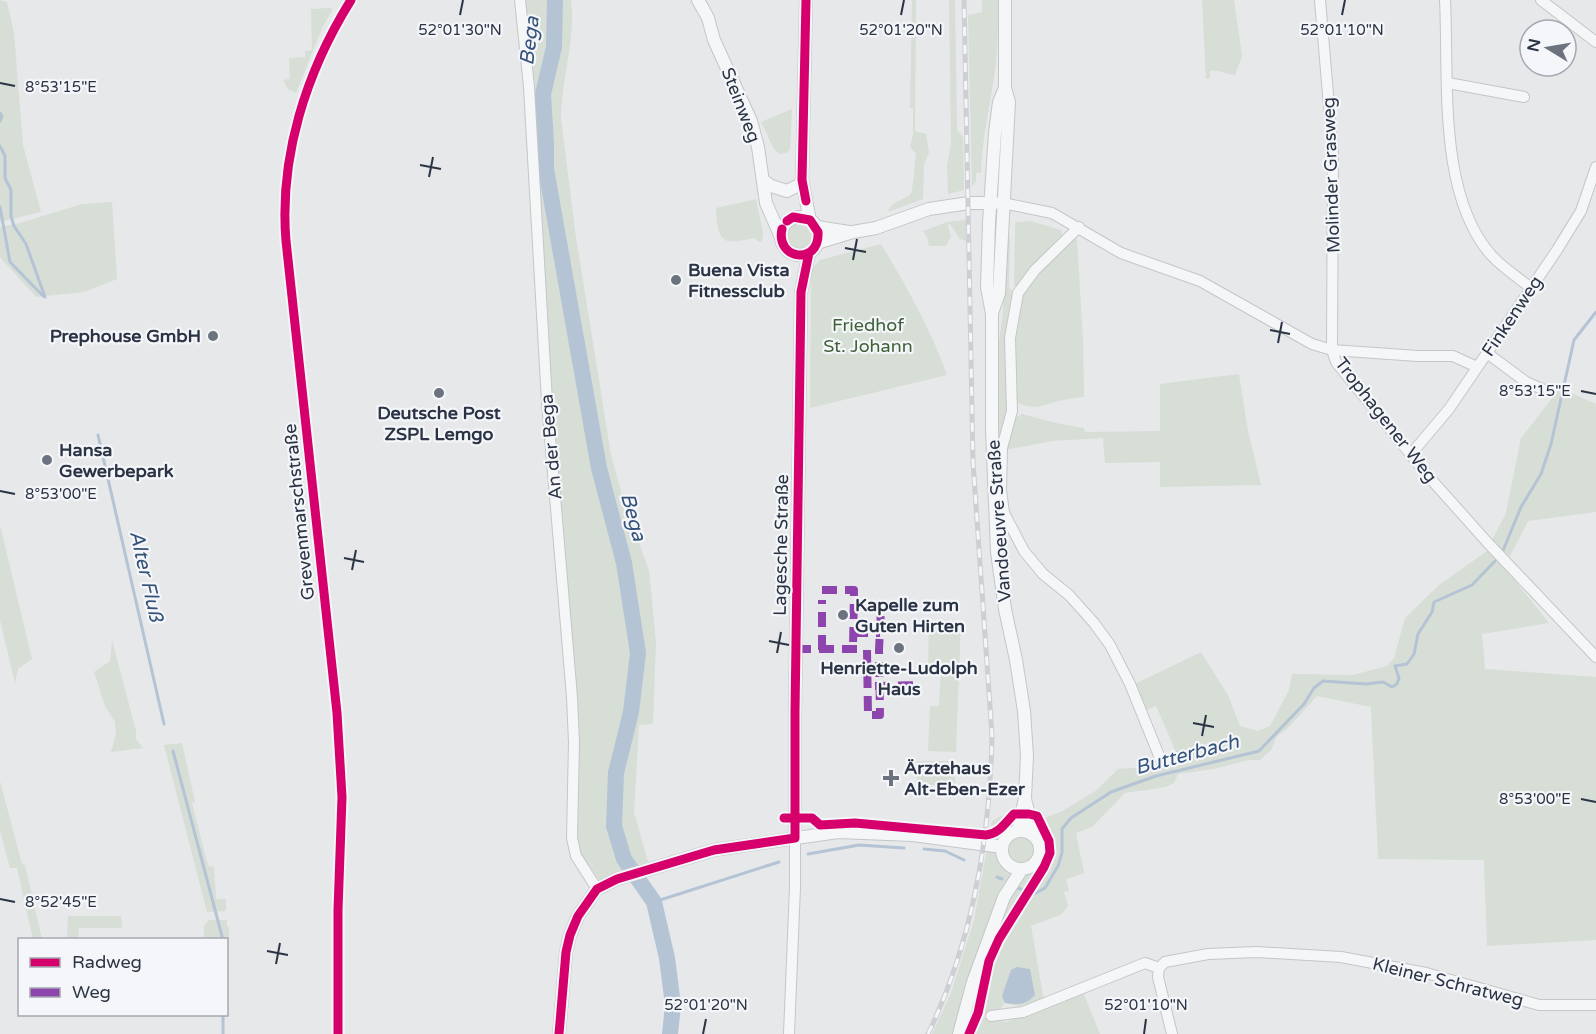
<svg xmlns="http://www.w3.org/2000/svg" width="1596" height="1034" font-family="'Varela Round',sans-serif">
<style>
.green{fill:#d6ded6}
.water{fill:#b4c4d5}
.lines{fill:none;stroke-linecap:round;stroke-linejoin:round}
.stream{stroke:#b4c4d5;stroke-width:3}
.river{stroke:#b4c4d5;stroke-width:16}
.minor-casing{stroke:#c4c6c8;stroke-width:12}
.tertiary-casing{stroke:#c4c6c8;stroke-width:14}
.minor{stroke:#f5f6f7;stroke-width:10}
.tertiary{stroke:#f5f6f7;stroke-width:12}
.rail-casing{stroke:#cecfd2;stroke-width:5}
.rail{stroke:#f4f6f9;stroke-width:3;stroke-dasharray:9;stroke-linecap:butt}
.quiet{stroke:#8e44ad;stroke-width:8;stroke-dasharray:15 8;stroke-linecap:butt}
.cycleway-casing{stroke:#f4f6f9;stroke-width:13}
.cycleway{stroke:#d6006c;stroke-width:9}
.ticks{fill:none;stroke:#2b3445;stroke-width:2}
.poi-dot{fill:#6c737f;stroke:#f4f6f9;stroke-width:2}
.labels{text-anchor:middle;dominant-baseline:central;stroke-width:4.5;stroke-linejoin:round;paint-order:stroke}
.street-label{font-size:18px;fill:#2b3445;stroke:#f4f6f9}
.poi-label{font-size:18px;font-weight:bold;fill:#2b3445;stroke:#f4f6f9;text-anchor:start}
.park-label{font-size:18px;fill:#3f6138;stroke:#f4f6f9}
.water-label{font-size:20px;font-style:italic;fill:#34527a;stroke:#f4f6f9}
.ticks-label{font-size:15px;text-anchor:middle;fill:#2b3445;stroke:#f4f6f9;stroke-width:4.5;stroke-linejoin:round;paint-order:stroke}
</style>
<rect width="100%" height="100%" fill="#e6e8ea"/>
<path class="green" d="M0,0l7,2 7,31 9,112 18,67 -41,10z
M524,0h47c5,39 -10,80 -10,119l14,112 36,224 11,40 27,76 7,71 -3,82 -14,1 -5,87 14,50 -28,8 -20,11 -20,-29 -3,-16 -24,-413z
M912,0h4l-1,131 11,3 3,19 -5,11 -1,35 -35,13c4,-11 15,-11 23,-18 3,-13 3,-26 5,-40l-6,-7 3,-13v-26h-3z
M949,0h6l2,130 6,7 1,53 -16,4 -1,-29 4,-20z
M982,0h16c0,28 0,57 -5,84 -5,30 -11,58 -12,89h-5v8l-4,6 -4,-172 14,-3z
M1202,0h32l8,56 -7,19c-10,-1 -15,-5 -25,-4v7l-4,1z
M329,8l4,1 -11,19 -26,65 -8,-4 -5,-9 7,-1 -1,-21 16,-1v-6l7,-1 -1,-41z
M792,109l-2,41 -4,3 -6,1 -6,-5 -13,-27z
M756,199l7,34 -1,8 -3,1 -5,-4c-32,7 -36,6 -38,-30z
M112,202l5,77 -33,13 -48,5 -36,-40v-30l20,-4 62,-19z
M966,220v21l-6,-2 -10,-15 -2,1 3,11 -5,10h-17l-2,-9 -4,-6 24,-9z
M1031,221l30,9 1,7 -45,51 -3,-3 1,-61 1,-2z
M785 236a14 14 0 1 1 28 0a14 14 0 1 1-28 0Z
M1005,238h5l-1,49 5,7 -9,132 -6,22 -4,-75 8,-62z
M1077,239l6,102 1,56c-9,1 -17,2 -26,4 -17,5 -26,10 -43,0 0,-36 -6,-91 17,-122 11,-14 27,-26 40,-38z
M881,244c26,43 49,84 66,131l-137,33 1,-138 9,-10z
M1239,374l9,57 13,54 -101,2v-25l-55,1 -2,-25 -51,3 -47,9 10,-32 7,-4 38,10 24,4 1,4 75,-1v-47z
M1560,388l36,16v108l-68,9 -18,35 -19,-14 15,-29 15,-75z
M0,525l32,134 -14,10 -3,14 -15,-63z
M1487,551l14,12 48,60 -67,11 3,35 111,8v263l-109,6 -3,-86 -106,-1 -7,-152 -54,-11 -30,33 -10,7 -6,14 -11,10h-12l-34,9 -36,5 -4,9 -8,4 -41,6 -33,34 -16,6 8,40 -18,6 3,12 -5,1 4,14 -6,8 -31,12 13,75 -26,5 -13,-3 -8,10 -15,-1 -2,5 26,5 77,-30 17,42h-168l19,-41 23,-73 18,-99 18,-9 31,7 20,-7 36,-22 21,-21 29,-2 30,-13 -21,-48 -11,5 -10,-27 66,-32 28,45 11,29 18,5 12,-5 19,-36 3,-16 61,1 34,-9 7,-8 11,-40 34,-33z
M929,621h32l-5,131 -28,-1 2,-45h9l2,-36h-13z
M112,640l24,91v8l7,9 -32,4 5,-18 -1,-12 -10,-16 -11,-34 16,-11z
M182,743l13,59 -3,1 16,63 6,1 2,32h10v12l-19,1 -43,-167z
M917,761h38v24h-38z
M0,781l22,83 3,1 17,74h-9l-16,-71h-7l-10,-37z
M68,916h53l1,12h-43l-1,11h-11z
M209,920h18v7h2v10l-25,2v-13z"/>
<path class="water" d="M1017,967l13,2 5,26c-9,10 -16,10 -30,8l-3,-7 9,-26z"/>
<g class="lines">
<path class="stream" d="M0,113l2,3 -2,5
M0,146l5,10v22l6,12v26l3,10 12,18 19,53
M0,207l10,55 33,34
M98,435l66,289
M1502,553l19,-46 20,-33 10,-30 23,-104 22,-28
M173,751l50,189
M924,849l21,2 19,9
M808,854l51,-9 45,3
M997,877l5,2
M1018,888l16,6 11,-6 13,-22 4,-13v-24l9,-11 40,-26 45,-16 103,-25 45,-47 10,-16 9,-7 43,3 17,-2 9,5 5,-3 2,-6 -4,-12 12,-2 7,-10 4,-20 14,-22 2,-10 38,-17 23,-24
M654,902l125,-40
M223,1034v-20"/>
<path class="river" d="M555,0l-1,47 -11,47 3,50v25l53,299 25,95 14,90 -7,59 -15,61 -2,53 10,33 30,43 13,56 6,47 -3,29"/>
<g class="minor-casing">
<path id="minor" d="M520,0l9,87 18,315 25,295 2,45 -2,96 4,18 21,33
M1320,0l13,153 -1,197 4,12 93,115 58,65 109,115
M1445,0c4,77 -8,195 47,256 11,12 27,22 39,32
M1541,0l55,42
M1448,83l76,14
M1003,203l49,10 69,40 79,28 112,63 20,6 86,6h35l24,11
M1079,227l-44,43 -17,23 -8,45 2,73 -10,37 -1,42 3,23 20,38 19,23 26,21 25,28 16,22 20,39 32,79 16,-6
M1487,353l39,29 23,10
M1411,454l38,-45 108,-159 24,-39 15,-44
M991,1016l32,-4 122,-49 14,5
M338,1034v-124l4,-113 -5,-84 -51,-472c-7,-84 20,-169 65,-241
M789,1034l6,-147v-49
M1172,1034l-14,-57 1,-9 6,-6 43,-8 49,-2 84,5 85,16 113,32h57"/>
</g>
<g class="tertiary-casing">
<path id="tertiary" d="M698,0l10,18 6,22 37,81 7,26 8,56 14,32
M806,0l-4,180 8,40
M1005,88l-6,14 -4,31 -6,90 -2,64 5,27v115l5,123 8,57 11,51 8,51 3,45 -2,42 -7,33
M763,180l8,6 16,5 12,-6 3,-5
M781 236a19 19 0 1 1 38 0a19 19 0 1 1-38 0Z
M817,227l32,5
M817,243l36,-11 23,-4 53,-19 40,-6h26
M992,313l7,-20 10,-191 -4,-14v-88
M1025,799l9,36
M1002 850a19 19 0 1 1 38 0a19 19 0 1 1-38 0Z
M795,838v-126l6,-420 8,-39
M559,1034l7,-82 4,-17 8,-19 19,-27 20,-10 97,-29 124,-18 75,3 89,12
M959,1034l14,-52 31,-85 18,-28"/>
</g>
<use href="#minor" class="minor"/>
<use href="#tertiary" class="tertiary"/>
<g class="rail-casing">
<path id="rail" d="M928,1034c45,-93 62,-196 64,-299l-19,-273 -9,-462"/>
</g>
<use href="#rail" class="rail"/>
<path class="quiet" d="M822,590h32l-1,59
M853,633h27
M796,649h63
M822,650v-50
M867,650l1,65h12l-1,-65 2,-41
M875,686l45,-1"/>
<g class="cycleway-casing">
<path id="cycleway" d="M806,201l-4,-21 4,-180
M782,229c-7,31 38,37 36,3l-8,-12 -17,-3 -6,4
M784,818h28l8,7 35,-2 131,12c13,-1 20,-13 28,-21h15l8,2 12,25 1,12 -6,14 -45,72 -10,22 -11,52 -9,21
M338,1034v-124l4,-113 -5,-84 -51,-472c-7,-84 20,-169 65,-241
M559,1034l7,-82 4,-17 8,-19 19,-27 20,-10 97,-29 81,-12v-126l6,-420 8,-39"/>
</g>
<use href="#cycleway" class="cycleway"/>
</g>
<path class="ticks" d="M460,15l3,-15M901,15l3,-15M1342,15l3,-15M0,83l15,3M420,165l21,4M429,177l4,-20M845,248l21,4M853,260l4,-21M1270,330l20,4M1278,343l4,-21M1581,391l15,3M0,491l15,3M344,558l20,4M352,570l4,-20M769,641l20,4M777,653l4,-21M1193,723l21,4M1202,736l4,-21M1581,799l15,3M0,899l15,3M267,951l21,4M276,964l4,-21M703,1034l3,-15M1144,1034l2,-15"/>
<g class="poi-dot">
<circle cx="676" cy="280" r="6"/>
<circle cx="213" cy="336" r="6"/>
<circle cx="439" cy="393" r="6"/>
<circle cx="47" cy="460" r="6"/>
<circle cx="843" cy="615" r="6"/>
<circle cx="899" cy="648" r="6"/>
<path d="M888 769h6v6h6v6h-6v6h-6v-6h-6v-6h6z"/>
</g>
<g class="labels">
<g class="street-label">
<text transform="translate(741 105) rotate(69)">Steinweg</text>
<text transform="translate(1331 175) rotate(-92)">Molinder Grasweg</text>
<text transform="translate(1512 316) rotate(-56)">Finkenweg</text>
<text transform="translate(1386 420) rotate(52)">Trophagener Weg</text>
<text transform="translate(551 447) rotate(-95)">An der Bega</text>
<text transform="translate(299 512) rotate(-96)">Grevenmarschstraße</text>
<text transform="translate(999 521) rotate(-94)">Vandoeuvre Straße</text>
<text transform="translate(781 545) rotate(-89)">Lagesche Straße</text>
<text transform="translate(1448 982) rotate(14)">Kleiner Schratweg</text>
</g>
<g class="poi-label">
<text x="688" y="270">Buena Vista<tspan x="688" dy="21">Fitnessclub</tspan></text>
<text x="201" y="336" text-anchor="end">Prephouse GmbH</text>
<text x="439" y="413" text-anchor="middle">Deutsche Post<tspan x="439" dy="21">ZSPL Lemgo</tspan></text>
<text x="59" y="450">Hansa<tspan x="59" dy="21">Gewerbepark</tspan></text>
<text x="855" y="605">Kapelle zum<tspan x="855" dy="21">Guten Hirten</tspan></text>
<text x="899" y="668" text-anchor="middle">Henriette-Ludolph<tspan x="899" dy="21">Haus</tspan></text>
<text x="904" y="768">Ärztehaus<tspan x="904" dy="21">Alt-Eben-Ezer</tspan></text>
</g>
<g class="park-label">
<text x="868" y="325">Friedhof<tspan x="868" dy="21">St. Johann</tspan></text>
</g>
<g class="water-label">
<text transform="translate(530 41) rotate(-83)">Bega</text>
<text transform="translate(633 517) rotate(75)">Bega</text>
<text transform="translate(146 576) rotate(77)">Alter Fluß</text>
<text transform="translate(1187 755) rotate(-15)">Butterbach</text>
</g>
</g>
<g class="ticks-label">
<text x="460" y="35">52°01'30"N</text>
<text x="901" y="35">52°01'20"N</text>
<text x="1342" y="35">52°01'10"N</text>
<text x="61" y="92">8°53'15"E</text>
<text x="1535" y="396">8°53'15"E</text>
<text x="61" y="499">8°53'00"E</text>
<text x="1535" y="804">8°53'00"E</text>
<text x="61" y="907">8°52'45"E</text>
<text x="706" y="1010">52°01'20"N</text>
<text x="1146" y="1010">52°01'10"N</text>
</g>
<rect x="18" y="938" width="210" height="78" fill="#f4f6f9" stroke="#a4a8b1" stroke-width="1.5"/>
<rect x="30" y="958" width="30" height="9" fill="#d6006c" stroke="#a4a8b1" stroke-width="1.5"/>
<text x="72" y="968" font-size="18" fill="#2b3445">Radweg</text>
<rect x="30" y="988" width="30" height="9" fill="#8e44ad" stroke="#a4a8b1" stroke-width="1.5"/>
<text x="72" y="998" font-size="18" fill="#2b3445">Weg</text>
<g transform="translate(1548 48) rotate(281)"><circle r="28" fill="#f4f6f9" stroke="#a4a8b1" stroke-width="1.5"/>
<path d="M0-4.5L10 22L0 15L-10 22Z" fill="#6c737f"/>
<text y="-9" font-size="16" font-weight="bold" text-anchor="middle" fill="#2b3445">N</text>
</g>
</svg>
